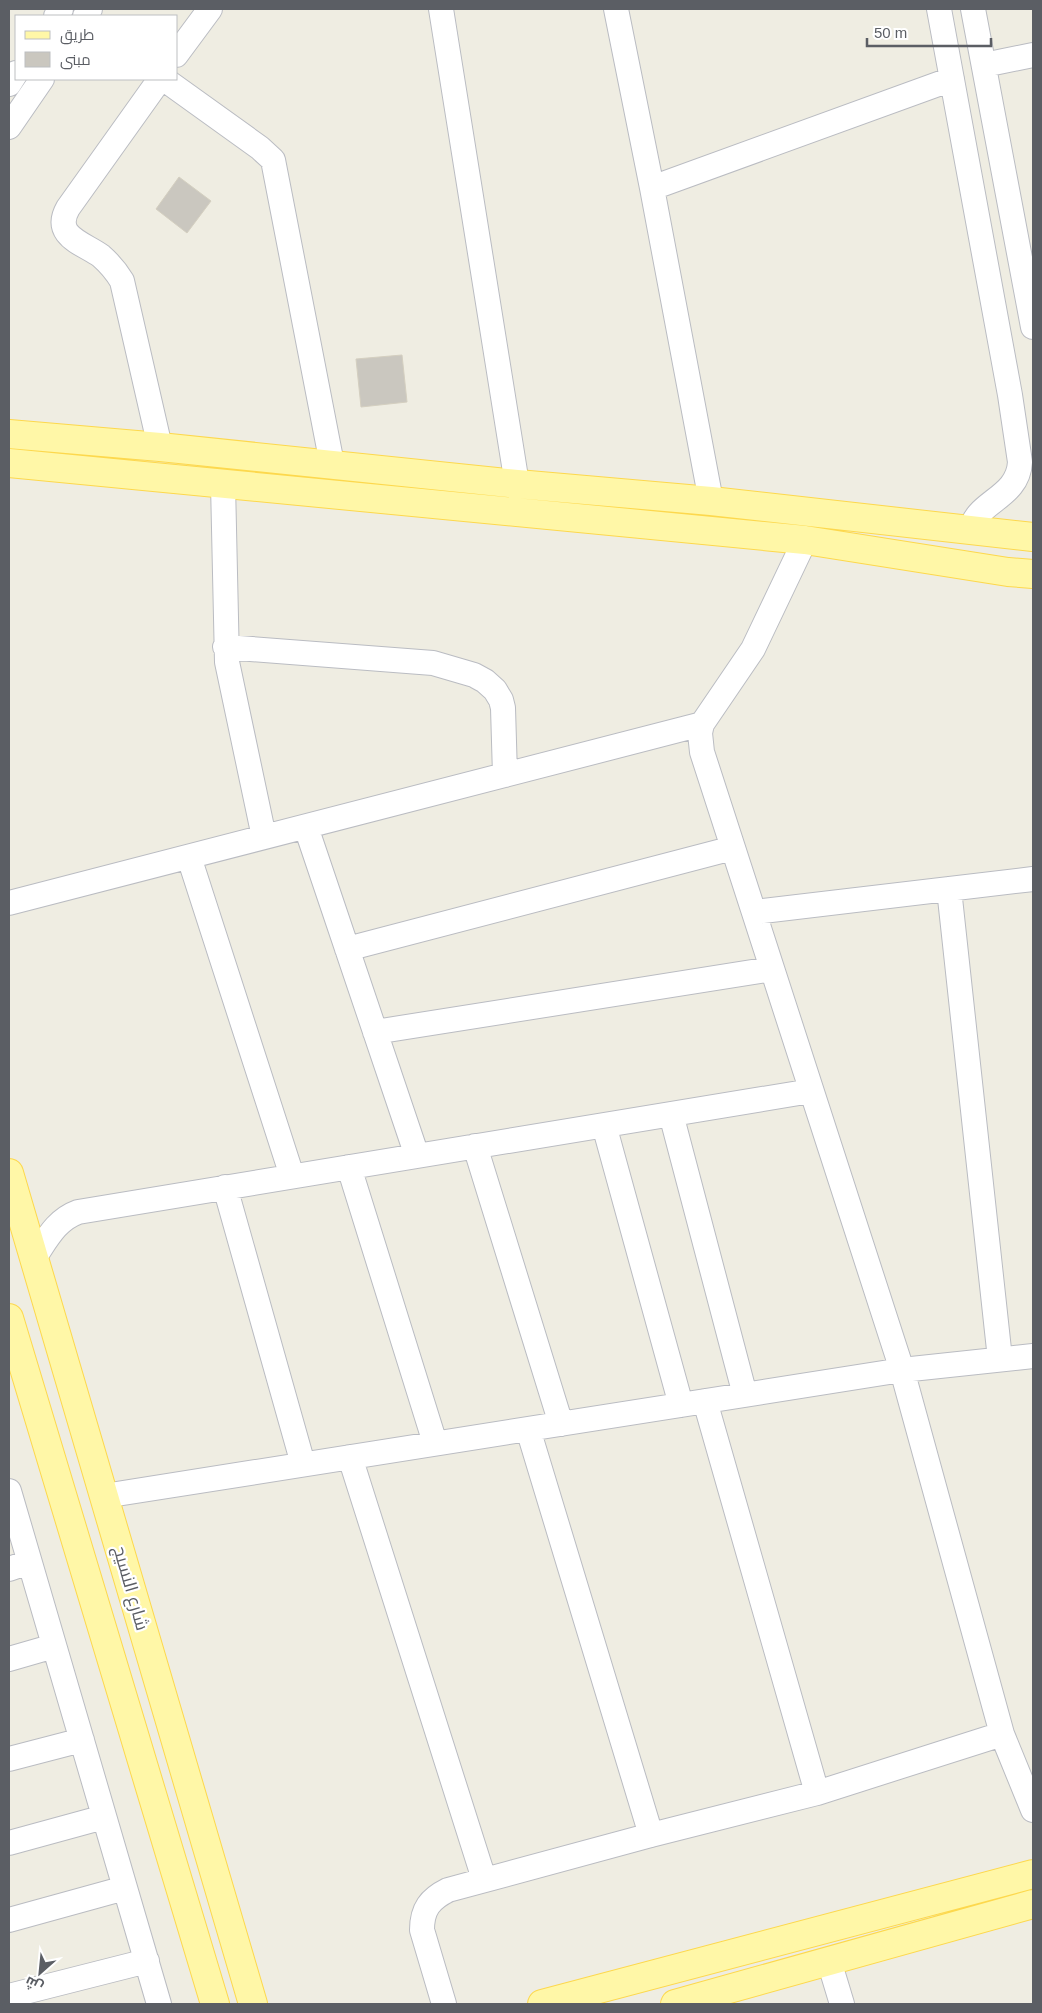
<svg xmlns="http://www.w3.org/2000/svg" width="1042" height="2013" font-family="Arial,Cairo,sans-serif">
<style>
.building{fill:#cac7bf;stroke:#d4cfc0}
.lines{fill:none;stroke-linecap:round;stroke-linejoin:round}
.minor-casing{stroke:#babcc2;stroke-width:26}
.major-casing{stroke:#fdd84d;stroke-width:30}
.minor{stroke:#fff;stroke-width:24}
.major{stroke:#fff7a7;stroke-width:28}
.labels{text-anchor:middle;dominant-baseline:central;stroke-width:4.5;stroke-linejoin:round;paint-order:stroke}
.street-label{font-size:18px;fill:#5b5e64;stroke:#fff}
</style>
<rect width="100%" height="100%" fill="#efede2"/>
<path class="building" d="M179,177l32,24 -24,32 -31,-24z
M402,355l5,47 -46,5 -5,-48z"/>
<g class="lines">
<g class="minor-casing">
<path id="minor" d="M441,9l76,475
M616,9l36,179 59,313
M939,9l71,386 10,67c-2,37 -45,39 -49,69
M973,9l60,318
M56,16l5,-7
M85,16l5,-7
M176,55l34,-46
M984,65l49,-10
M160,79l-92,129c-16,28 15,35 33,48 8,7 15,15 21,25l38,166
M164,79l96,69 13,12 59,304
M9,84l7,-11
M9,127l33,-48
M652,188l300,-109
M223,484l4,178 37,175
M805,540l-52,109 -51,75 -2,9 2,19 200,618 100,364 31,76
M225,647l208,16 41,12 11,6 10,9 6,10 2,8 2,67
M306,827l111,329
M189,857l103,319
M949,889l51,470
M9,903l693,-179
M754,912l279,-33
M347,949l386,-101
M375,1032l397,-63
M671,1114l74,281
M604,1125l77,280
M475,1146l86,278
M349,1167l86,276
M225,1187l78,277
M34,1258c13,-19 22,-38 44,-46l733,-121
M705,1401l112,392
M528,1429l123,406
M350,1457l134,422
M9,1491l150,513
M104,1496l798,-126 131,-14
M9,1569l20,-7
M9,1659l45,-13
M9,1759l73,-19
M9,1843l95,-26
M9,1920l116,-32
M829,1961l13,43
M9,1996l138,-35
M444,2004l-22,-74c0,-21 8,-31 26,-40l203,-55 166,-42 185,-59"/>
</g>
<g class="major-casing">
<path id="major" d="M9,434l151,13 357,37 194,17 322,36
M9,463l796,77 203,32 25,2
M9,1173l244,831
M9,1318l206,686
M542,2004l491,-130
M675,2004l358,-100"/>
</g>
<use href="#minor" class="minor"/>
<use href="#major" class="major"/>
</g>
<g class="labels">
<g class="street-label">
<text transform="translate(131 1588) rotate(74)">شارع النسيج</text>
</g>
</g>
<rect width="1042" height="2013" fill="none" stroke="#5b5e64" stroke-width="20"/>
<rect x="15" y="15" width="162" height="65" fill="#ffffff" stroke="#bdbfc1"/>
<rect x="25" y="31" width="25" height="8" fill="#fff7a7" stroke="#bdbfc1"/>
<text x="60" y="40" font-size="15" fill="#5b5e64">طريق</text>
<rect x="25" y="52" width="25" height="15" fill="#cac7bf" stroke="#bdbfc1"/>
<text x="60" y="65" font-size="15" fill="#5b5e64">مبنى</text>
<g transform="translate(40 1973) rotate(207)" stroke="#ffffff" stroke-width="4" paint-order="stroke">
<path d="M0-4L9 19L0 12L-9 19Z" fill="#5b5e64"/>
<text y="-8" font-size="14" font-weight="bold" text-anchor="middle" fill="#5b5e64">ش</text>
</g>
<path d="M867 38v8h124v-8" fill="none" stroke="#5b5e64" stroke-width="2.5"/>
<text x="874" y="38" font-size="15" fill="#5b5e64" stroke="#ffffff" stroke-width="4" paint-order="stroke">50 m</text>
</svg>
